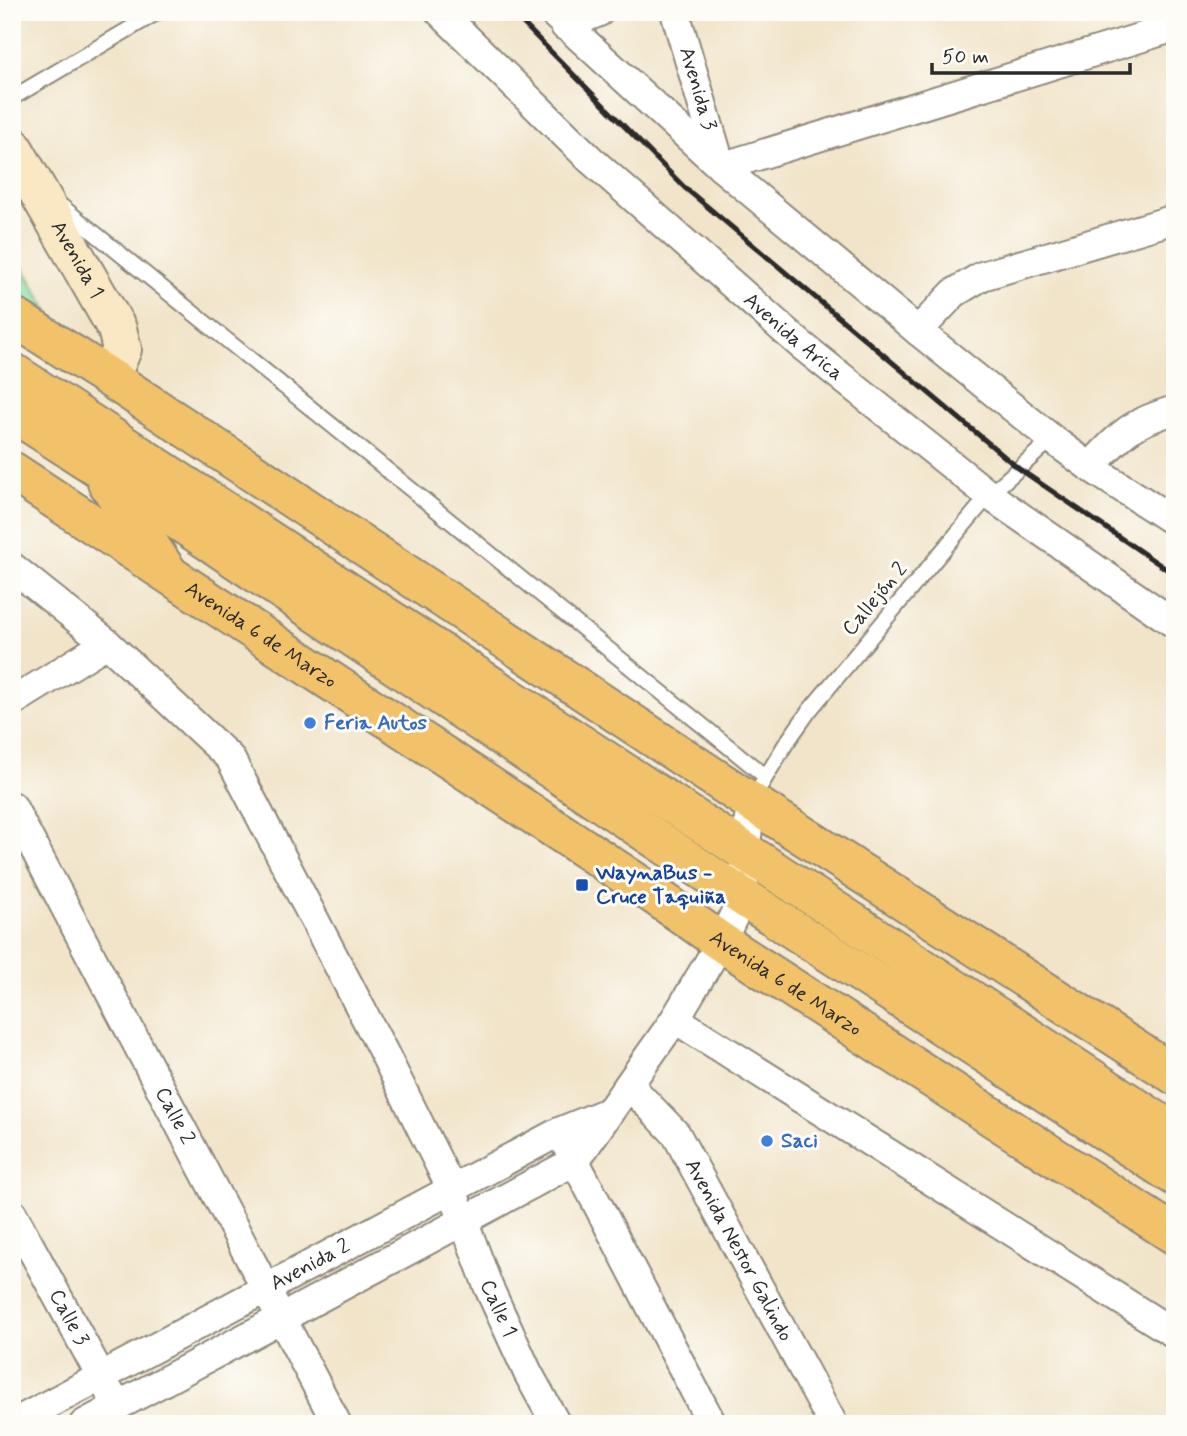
<svg xmlns="http://www.w3.org/2000/svg" width="1187" height="1436" font-family="Mynerve,sans-serif">
<style>
.green{fill:#87db9d;stroke:#598364;stroke-width:2}
.lines{fill:none;stroke-linecap:round;stroke-linejoin:round}
.lane-casing{stroke:#8e887a;stroke-width:18}
.street-casing{stroke:#8e887a;stroke-width:32}
.secondary-casing{stroke:#8e887a;stroke-width:42}
.primary-casing{stroke:#8e887a;stroke-width:42}
.highway-casing{stroke:#8e887a;stroke-width:42}
.lane{stroke:#fff;stroke-width:14}
.street{stroke:#fff;stroke-width:28}
.secondary{stroke:#fae7c3;stroke-width:38}
.primary{stroke:#f2c26a;stroke-width:38}
.highway{stroke:#f2c26a;stroke-width:38}
.rail{stroke:#2b2b2b;stroke-width:5}
.shop-dot{fill:#3f7fe0;stroke:#fdfcf7;stroke-width:2.5}
.transit-dot{fill:#1a4fb4;stroke:#fdfcf7;stroke-width:2.5}
.labels{text-anchor:middle;dominant-baseline:central;stroke-width:6;stroke-linejoin:round;paint-order:stroke}
.street-label{font-size:21px;fill:#2b2b2b;stroke:#fdfcf7}
.shop-label{font-size:21px;font-weight:bold;fill:#366cbe;stroke:#fdfcf7;text-anchor:start}
.transit-label{font-size:21px;font-weight:bold;fill:#164399;stroke:#fdfcf7;text-anchor:start}
</style>
<rect width="100%" height="100%" fill="#fdfcf7"/>
<filter id="ink" filterUnits="userSpaceOnUse"><feTurbulence type="fractalNoise" baseFrequency=".0143" numOctaves="2"/><feDisplacementMap in="SourceGraphic" scale="14" xChannelSelector="R" yChannelSelector="G"/><feConvolveMatrix kernelMatrix="1 2 1 2 8 2 1 2 1" color-interpolation-filters="sRGB"/></filter>
<filter id="wash" filterUnits="userSpaceOnUse"><feTurbulence type="fractalNoise" baseFrequency=".00686" numOctaves="4" result="noise"/><feDisplacementMap in="SourceGraphic" scale="28" xChannelSelector="R" yChannelSelector="G"/><feGaussianBlur stdDeviation="1.57" result="paint"/><feColorMatrix in="noise" values="0 0 0 0 0 0 0 0 0 0 0 0 0 0 0 0 0 1.4 0 .05"/><feComposite in="paint" operator="in"/></filter>
<g filter="url(#wash)">
<rect width="100%" height="100%" fill="#f1e4c9"/>
<path class="green" d="M12,249l44,75 -44,-27z"/>
</g>
<g filter="url(#ink)">
<g class="lines">
<g class="lane-casing">
<path id="lane" d="M12,98l146,-86
M60,205l706,572
M761,785l24,-40 24,-34 180,-216 63,-56"/>
</g>
<g class="street-casing">
<g id="street">
<path id="s1" d="M440,12l151,148 209,184 189,151 186,129"/>
<path d="M552,12l169,155 197,164 134,108 38,28 85,55"/>
<path id="s2" d="M675,12l46,155 454,-140"/>
<path d="M565,26l34,-14"/>
<path d="M918,331l36,-38 28,-17 193,-57"/>
<path d="M1090,467c31,-33 40,-44 85,-57"/>
<path id="s3" d="M12,567l95,76 123,115 154,295 68,137 36,96 40,87 28,51"/>
<path d="M12,702l95,-59"/>
<path id="s4" d="M12,806l325,618"/>
<path d="M675,1019l500,315"/>
<path id="s5" d="M629,1085l47,49 157,290"/>
<path d="M566,1144l146,280"/>
<path id="s6" d="M12,1213l98,180"/>
<path id="s7" d="M12,1424l547,-292 49,-20"/>
<path d="M84,1424l491,-263 100,-142 46,-77 22,-45 2,-43 6,-52"/>
</g>
</g>
<g class="secondary-casing">
<g id="secondary">
<path id="s8" d="M12,146l105,183 5,20 -12,29"/>
</g>
</g>
<g class="primary-casing">
<g id="primary">
<path d="M12,316l98,62 641,424 424,273"/>
<path id="s9" d="M12,471l631,416 78,55 454,293"/>
</g>
</g>
<g class="highway-casing">
<path id="highway" d="M12,372l1163,761
M12,412l84,54 647,431 432,279
M107,482l62,92"/>
</g>
<use href="#lane" class="lane"/>
<use href="#street" class="street"/>
<use href="#secondary" class="secondary"/>
<use href="#primary" class="primary"/>
<use href="#highway" class="highway"/>
<path class="rail" d="M512,12l172,175 334,281 157,107"/>
</g>
</g>
<g class="shop-dot">
<circle cx="310" cy="723" r="7"/>
<circle cx="767" cy="1141" r="7"/>
</g>
<rect class="transit-dot" x="575" y="878" width="14" height="14" rx="3.5"/>
<g class="labels">
<g class="street-label">
<text stroke="none"><textPath href="#s2" startOffset="80">Avenida 3</textPath></text>
<text stroke="none"><textPath href="#s8" startOffset="131">Avenida 1</textPath></text>
<text stroke="none"><textPath href="#s1" startOffset="480">Avenida Arica</textPath></text>
<text transform="translate(875 599) rotate(-50)">Callejón 2</text>
<text stroke="none"><textPath href="#s9" startOffset="298">Avenida 6 de Marzo</textPath></text>
<text stroke="none"><textPath href="#s9" startOffset="928">Avenida 6 de Marzo</textPath></text>
<text stroke="none"><textPath href="#s4" startOffset="350">Calle 2</textPath></text>
<text stroke="none"><textPath href="#s5" startOffset="200">Avenida Nestor Galindo</textPath></text>
<text stroke="none"><textPath href="#s7" startOffset="338">Avenida 2</textPath></text>
<text stroke="none"><textPath href="#s3" startOffset="903">Calle 1</textPath></text>
<text stroke="none"><textPath href="#s6" startOffset="119">Calle 3</textPath></text>
</g>
<g class="shop-label">
<text x="324" y="723">Feria Autos</text>
<text x="781" y="1141">Saci</text>
</g>
<g class="transit-label">
<text x="596" y="873">WaynaBus -<tspan x="596" dy="24">Cruce Taquiña</tspan></text>
</g>
</g>
<rect width="1187" height="1436" fill="none" stroke="#fdfcf7" stroke-width="42"/>
<path d="M932 63v10h198v-10" fill="none" stroke="#2b2b2b" stroke-width="3.5"/>
<text x="942" y="63" font-size="21" fill="#2b2b2b" stroke="#fdfcf7" stroke-width="5" paint-order="stroke">50 m</text>
</svg>
